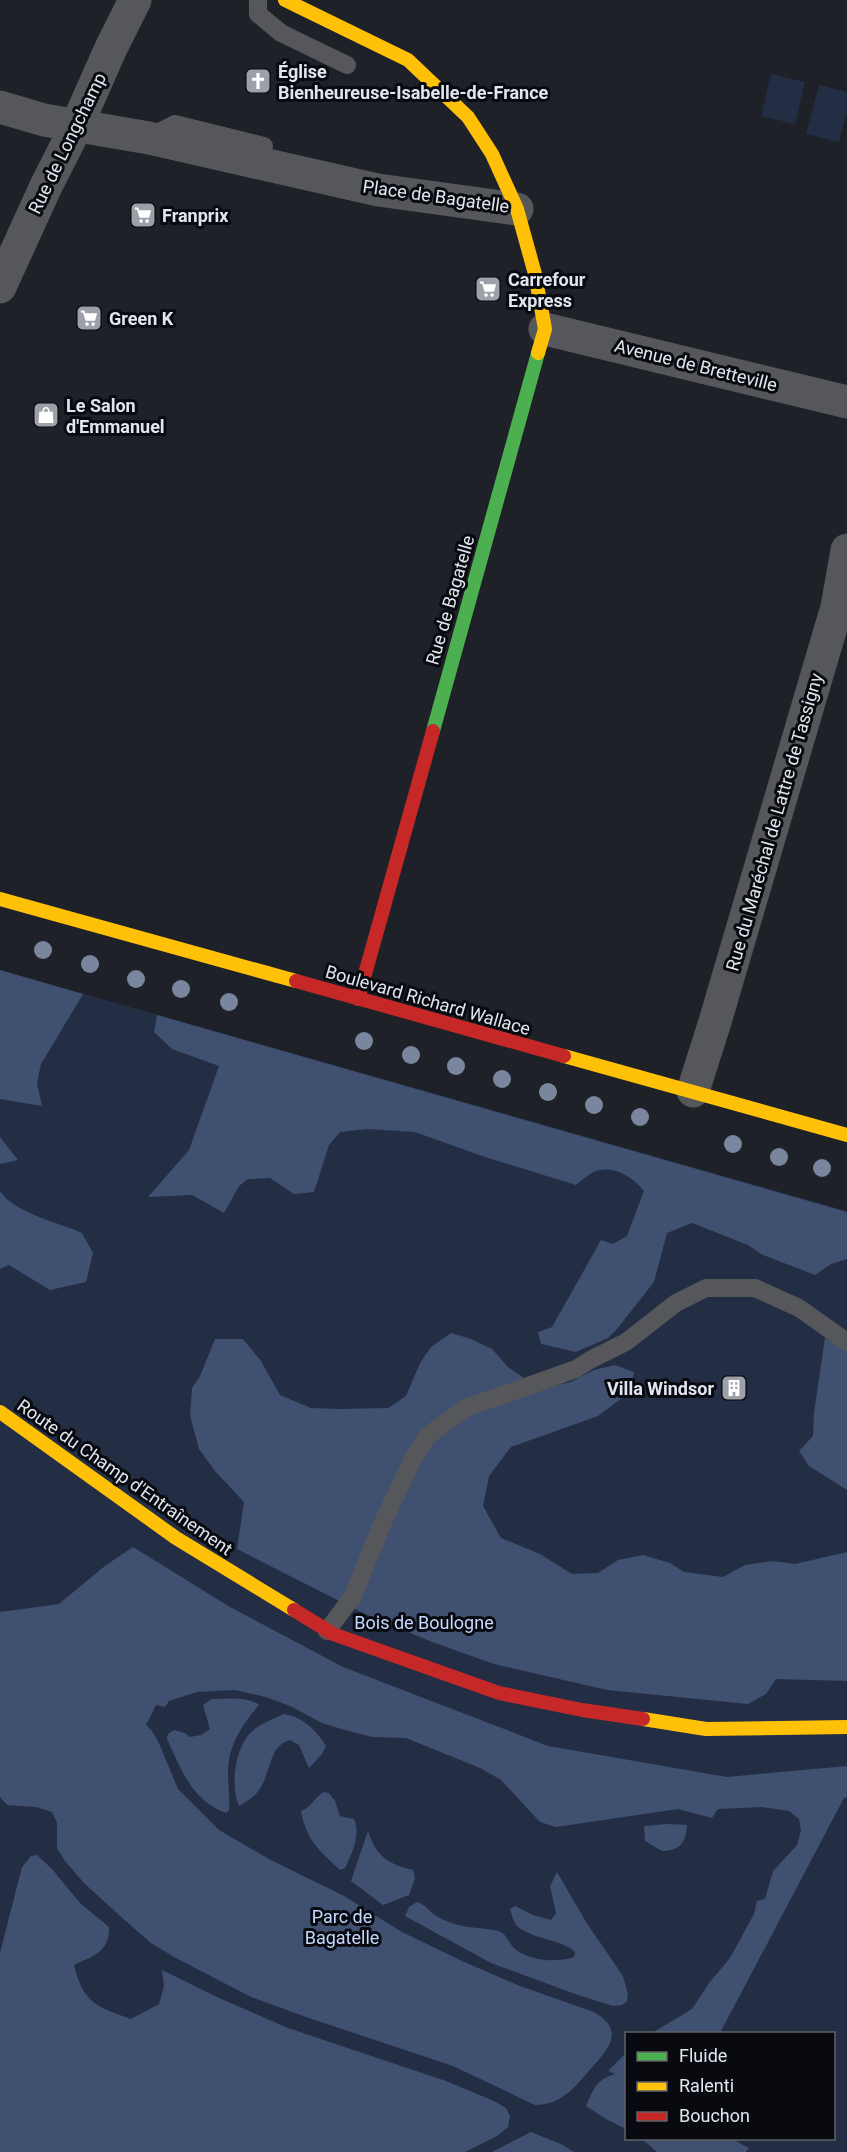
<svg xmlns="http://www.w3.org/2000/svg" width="847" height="2152" font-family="Roboto,sans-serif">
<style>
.green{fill:#232e44;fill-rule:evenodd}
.forest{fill:#405070}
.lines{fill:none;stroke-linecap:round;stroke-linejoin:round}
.lane{stroke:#56575a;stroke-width:18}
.street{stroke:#56575a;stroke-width:33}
.fast{stroke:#4caf50;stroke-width:14}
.slow{stroke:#ffc107;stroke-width:14}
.jam{stroke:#c62828;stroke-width:14}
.tree{fill:#7a869e}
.labels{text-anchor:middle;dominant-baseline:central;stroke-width:6;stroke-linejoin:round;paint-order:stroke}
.poi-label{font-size:18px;font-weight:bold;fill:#e1e5ed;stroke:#080a0f;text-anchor:start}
.street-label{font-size:18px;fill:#e1e5ed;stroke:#080a0f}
.park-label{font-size:18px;fill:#c5d8fe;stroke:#080a0f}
</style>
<rect width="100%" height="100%" fill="#1f2128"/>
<path class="green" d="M771,74l34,8 -10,42 -34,-8z
M819,85l28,7v20l-8,30 -33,-8z
M0,970l847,241v941h-847zM626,2034h208v104h-208z"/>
<path class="forest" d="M0,970l83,24 -42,70 -4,19 5,23 -42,-7z
M157,1015l690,197v47l-16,5 -16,11 -54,-21 -13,-9 -56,-22 -25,10 -13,49 -37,47 -9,9 -32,14 -35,-8 -3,-12 14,-5 49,-87 12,4 14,-8 17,-45c-11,-14 -33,-28 -52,-18 -6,3 -11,8 -16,12l-91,-28 -70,-25 -48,-3 -27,3 -11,13 -15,47 -20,2 -24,-16 -22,1 -9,7 -15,27 -32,-18 -44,2 41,-47 30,-84 -47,-17 -18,-17z
M0,1137l18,23 -18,4z
M0,1191c14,22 58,31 82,42l11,20 -7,29 -36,8 -41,-25 -9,4z
M451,1333l20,6 21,10 16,18 32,22 31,-7 23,-12 21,-5 19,7 -3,19 -33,25 -87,31 -22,29 -6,30 18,32 39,16 32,20 26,-1 20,-13 25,-5 27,8 14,9 39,5 22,-12 28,-4 22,3 52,-12v129l-71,-2 -10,15 -18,10 -141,-14 -113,-26 -59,-21 -62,-25 -136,-69 7,-47 -29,-31 -16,-22 -9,-34 2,-27 8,-12 15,-37h28l18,22 19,34 31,13 29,1 48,-1 18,-12 14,-33 11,-16z
M825,1338l22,13v139l-38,-24 -10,-15 14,-15 1,-23z
M133,1547l97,60 113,60 205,79 179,31 120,-11v31l-3,1 -124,235h-68l40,-24 17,-26 21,-25 24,-44 3,-13 8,-2 8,-28 24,-26 4,-15 -2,-11 -10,-8 -27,-4 -44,2 -6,9 -34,-9 -122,18 -16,-5 -39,-42 -21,-12 -74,-30 -34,-1 -27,-7 -23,-7 -32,-17 -24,-9 -31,-7 -38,2 -28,9 -4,6 -9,-2 -10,20 6,6 6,10 20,48 41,41 50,29 75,37 58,36 60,29 58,25 74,26c29,17 18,33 0,53 -17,19 -30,40 -59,40l-82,-39 -147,-49 -55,-20 -77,-40 -23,-14 -31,-27 -36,-33 -19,-22 -8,-13v-25l-5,-11 -16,-5 -29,-2 -7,-8v-185l59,-8 47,-39z
M212,1699c14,0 35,-3 47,6 -16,19 -31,40 -31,67 0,13 2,26 1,39l-3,2c-34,-12 -45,-44 -59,-74l1,-5 6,-4 11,3 5,4 11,-2 9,-6 -7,-24z
M284,1714c19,3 32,16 42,32l-4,8 -13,14 -10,-23 -9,-5c-21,6 -19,31 -29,47 -5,9 -13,14 -22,19 -9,-19 -4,-57 11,-73 9,-9 23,-14 34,-19z
M323,1792l6,1 6,8 5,15 14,3c7,15 -2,35 -9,49l-5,2c-20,-19 -34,-30 -39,-59 8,-2 14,-13 22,-19z
M667,1824l20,1c-1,17 -7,26 -25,26l-17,-10 -1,-15z
M368,1831c7,24 21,34 45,39l2,8 -6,17 -26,10 -32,-24z
M37,1855l15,14 28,34 29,24c1,25 -16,29 -35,38 9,38 23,42 57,54l28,-15 5,-18 -2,-16 55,27 71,31 158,53 48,20 12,7 4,8 -2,11 -11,9 -32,16h-465v-199l22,-86 9,-11z
M557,1872l29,50 37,54 5,18 -1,7 -5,4 -9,1 -35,-11 -87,-32 -86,-47 4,-9 8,-5c9,3 11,8 18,13 5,4 12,6 17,8 15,6 31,4 46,8 10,3 11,14 18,19 16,11 41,13 58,7l1,-5c-7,-10 -44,-14 -57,-25 -5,-4 -6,-13 -8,-18l5,-3 18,9 18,5 5,-7 -6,-27z
M626,2053v76l-20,-10 -20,-13c8,-18 10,-26 29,-32l-7,-3z
M531,2132l32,13 11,7h-82z
M642,2139h90l17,9 -3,4h-89z"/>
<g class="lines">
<path class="lane" d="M258,0v14l23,19 66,32
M150,137l25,-13 89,22
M327,1631l26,-35 30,-74 29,-61 15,-25 39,-28 110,-39 14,-9 36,-18 50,-39 30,-15h49l44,20 48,34"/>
<path class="street" d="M0,107l44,13 105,18 229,52 139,19
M0,287l46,-101 30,-59 35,-79 24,-48
M545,329l302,73
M693,1091l21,-66 123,-418 10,-57"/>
<path class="fast" d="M433,731l105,-378"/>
<path class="slow" d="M285,0l123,60 60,57 24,37 25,55 18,65 10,55 -7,24
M0,899l296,82
M564,1056l283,79
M0,1412l176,126 118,72
M643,1719l63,10 141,-2"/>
<path class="jam" d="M296,981l268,75
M358,999l75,-268
M294,1610l39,24 166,59 83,17 61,9"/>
</g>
<g class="tree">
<circle cx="43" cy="950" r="9"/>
<circle cx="90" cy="964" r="9"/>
<circle cx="136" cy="979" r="9"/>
<circle cx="181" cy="989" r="9"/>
<circle cx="229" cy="1002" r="9"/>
<circle cx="364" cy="1041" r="9"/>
<circle cx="411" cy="1055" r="9"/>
<circle cx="456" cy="1066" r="9"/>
<circle cx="502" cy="1079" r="9"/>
<circle cx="548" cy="1092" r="9"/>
<circle cx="594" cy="1105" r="9"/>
<circle cx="640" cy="1117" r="9"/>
<circle cx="733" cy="1144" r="9"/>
<circle cx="779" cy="1157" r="9"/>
<circle cx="822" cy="1168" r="9"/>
</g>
<defs>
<g id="church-square" transform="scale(1.35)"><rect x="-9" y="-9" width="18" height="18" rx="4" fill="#9da0a8" stroke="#080a0f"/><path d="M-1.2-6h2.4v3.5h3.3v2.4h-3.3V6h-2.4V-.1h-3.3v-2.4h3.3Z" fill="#fff"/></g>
<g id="supermarket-square" transform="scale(1.35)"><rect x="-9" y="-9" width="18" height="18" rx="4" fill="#9da0a8" stroke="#080a0f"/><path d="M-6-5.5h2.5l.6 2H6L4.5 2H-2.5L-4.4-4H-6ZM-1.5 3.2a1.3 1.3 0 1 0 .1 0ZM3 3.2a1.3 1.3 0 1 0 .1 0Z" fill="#fff"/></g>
<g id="shop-square" transform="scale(1.35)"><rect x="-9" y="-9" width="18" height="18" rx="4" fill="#9da0a8" stroke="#080a0f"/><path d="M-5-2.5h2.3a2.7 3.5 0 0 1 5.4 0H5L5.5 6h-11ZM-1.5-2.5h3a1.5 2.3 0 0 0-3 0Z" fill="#fff"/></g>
<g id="building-square" transform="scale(1.35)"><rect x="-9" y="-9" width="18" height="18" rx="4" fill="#9da0a8" stroke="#080a0f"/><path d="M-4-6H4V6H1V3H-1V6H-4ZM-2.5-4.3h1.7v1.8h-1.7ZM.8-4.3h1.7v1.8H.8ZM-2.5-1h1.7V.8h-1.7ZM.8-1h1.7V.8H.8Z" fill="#fff"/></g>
</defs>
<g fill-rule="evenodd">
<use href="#church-square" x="258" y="81"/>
<use href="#supermarket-square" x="143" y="215"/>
<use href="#supermarket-square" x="488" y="289"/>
<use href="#supermarket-square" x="89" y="318"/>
<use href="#shop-square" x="46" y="415"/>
<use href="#building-square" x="734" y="1388"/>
</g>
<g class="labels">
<g class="poi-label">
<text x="278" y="71">Église<tspan x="278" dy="21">Bienheureuse-Isabelle-de-France</tspan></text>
<text x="162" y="215">Franprix</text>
<text x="508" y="279">Carrefour<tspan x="508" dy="21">Express</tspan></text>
<text x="109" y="318">Green K</text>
<text x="66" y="405">Le Salon<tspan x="66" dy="21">d'Emmanuel</tspan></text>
<text x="714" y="1388" text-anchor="end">Villa Windsor</text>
</g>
<g class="street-label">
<text transform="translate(67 143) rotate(-64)">Rue de Longchamp</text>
<text transform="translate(436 196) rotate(8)">Place de Bagatelle</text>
<text transform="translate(696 365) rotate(14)">Avenue de Bretteville</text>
<text transform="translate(450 600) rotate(-74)">Rue de Bagatelle</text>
<text transform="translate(774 822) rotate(-74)">Rue du Maréchal de Lattre de Tassigny</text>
<text transform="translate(428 1000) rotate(16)">Boulevard Richard Wallace</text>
<text transform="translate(125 1477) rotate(35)">Route du Champ d'Entraînement</text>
</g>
<g class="park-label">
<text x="424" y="1622">Bois de Boulogne</text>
<text x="342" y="1916">Parc de<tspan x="342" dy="21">Bagatelle</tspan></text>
</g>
</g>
<rect x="625" y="2032" width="210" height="108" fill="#080a0f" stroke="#5f6268" stroke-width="1.5"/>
<rect x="637" y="2052" width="30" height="9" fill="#4caf50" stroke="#5f6268" stroke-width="1.5"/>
<text x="679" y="2062" font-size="18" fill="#e1e5ed">Fluide</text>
<rect x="637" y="2082" width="30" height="9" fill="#ffc107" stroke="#5f6268" stroke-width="1.5"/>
<text x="679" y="2092" font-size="18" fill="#e1e5ed">Ralenti</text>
<rect x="637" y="2112" width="30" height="9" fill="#c62828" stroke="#5f6268" stroke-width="1.5"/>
<text x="679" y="2122" font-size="18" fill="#e1e5ed">Bouchon</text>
</svg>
